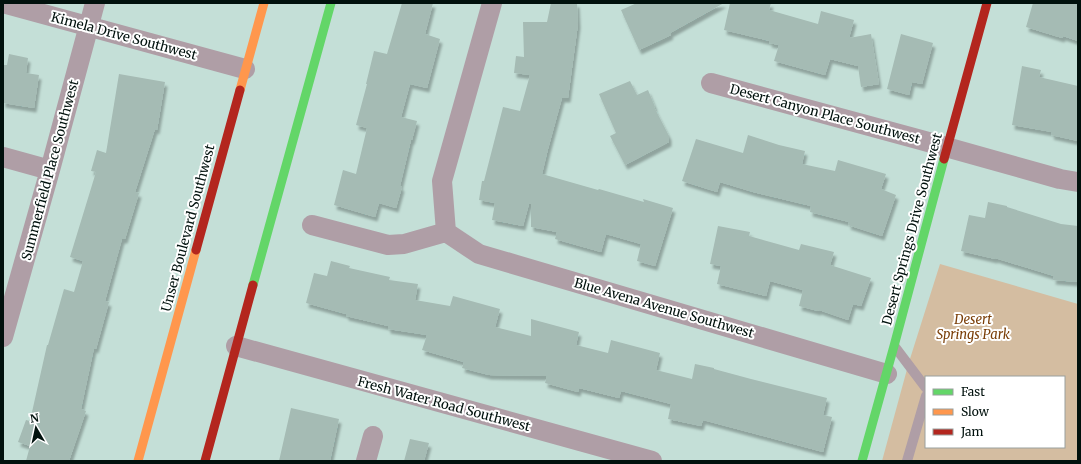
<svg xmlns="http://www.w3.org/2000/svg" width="1081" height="464" font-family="Merriweather,serif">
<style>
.green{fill:#d4bda1;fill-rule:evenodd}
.building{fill:#a5bbb4;filter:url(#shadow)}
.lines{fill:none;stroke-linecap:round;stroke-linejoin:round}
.lane{stroke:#af9ea6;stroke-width:10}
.street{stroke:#af9ea6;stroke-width:20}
.fast{stroke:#63d668;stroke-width:9}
.slow{stroke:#ff974d;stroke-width:9}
.jam{stroke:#b3261e;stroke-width:9}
.labels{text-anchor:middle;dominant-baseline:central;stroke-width:4;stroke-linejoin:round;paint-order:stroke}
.street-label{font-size:13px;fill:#01110d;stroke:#fff}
.park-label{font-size:13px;font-style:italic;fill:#7a3e08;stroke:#fff}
</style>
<defs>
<filter id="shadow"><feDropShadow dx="2.5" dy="4.5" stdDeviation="1" flood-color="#0004"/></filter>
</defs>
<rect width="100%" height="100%" fill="#c4dfd7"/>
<path class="green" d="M940,264l138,40v157h-196l27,-99zM926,377h138v70h-138z"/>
<path class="building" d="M402,3h31l-8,31 15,5 -13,49 -17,-4 -9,33 16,4 -5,19h-1l-11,46 2,1 -6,21 -17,-5 -4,14 -41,-12 9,-35 13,4 11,-46 -11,-3 11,-41h-1l8,-33 13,3z
M551,3h26l1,21 -10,74h-6l-14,51 -6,25 56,16 1,-1 45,13 -1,-3 30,9 -18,58 -18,-5 4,-17 -35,-10 -5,18 -46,-13 2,-7 -26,-5v-23h-2l-6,22 -31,-6 3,-17 -16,-3 3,-19h2l19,-74 17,4 10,-36 -16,-2 2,-17 8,1 -1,-35h24z
M637,3h87l-54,30 1,2 -32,15 -18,-40z
M730,3h41l-2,7 49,14 3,-13 33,9 -5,18 22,-4 8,50 -18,3 -3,-21 -28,-7 -5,16 -51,-14 5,-16 -10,-2 1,-2 -46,-11z
M1033,3h45v38l-15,-5 -1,2 -36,-11z
M901,34l32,9 -11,41 -10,-2 -3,13 -22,-6z
M9,54l19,4 -2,15 13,2 -5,33 -31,-5v-38h4z
M1022,66l19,4 -2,7 39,9v55l-27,-6 1,-3 -40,-7z
M119,74l46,8 -8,48 -2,-1 -20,63 4,1 -14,46h-3l-17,62 4,1 -13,47 -2,-1 -13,61 5,2 -17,50h-43l4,-15 -12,-4 8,-22 4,1 17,-76h1l16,-56 10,3 9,-31 -13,-4 26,-85 -5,-1 6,-21 9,3z
M630,81l7,14 11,-5 7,17h-1l15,29v6l-44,23 -15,-29 6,-3 -17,-39z
M748,135l31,10 26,6 -3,13 33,7 3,-11 48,14 -5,15 15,6 -14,41 -34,-11 1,-3 -39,-10 1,-6 -58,-14 -33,-10 -3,10 -35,-11 14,-42 47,14z
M988,202l19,4v1l54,17 17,2v56l-25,-2 1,-4 -59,-18v1l-34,-8 8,-36 16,3z
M718,226l32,6 -1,4 50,14 2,-6 33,8 -4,13 41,13 -10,28 -8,-2 -5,16 -29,-10 -1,1 -19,-5 4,-16 -33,-9 -4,15 -49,-12 4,-18 -11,-2z
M331,261l19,5 -1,2 41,9 -1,3 29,4 -3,16 35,6 3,-10 47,13 -5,18 36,9v-17l48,13 -3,13 32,8 3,-13 49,13 -4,17 36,9 3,-15 19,4v1l37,10 76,19 -4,17 9,2 -9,35 -120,-32 -2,6 -33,-7 3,-15 -50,-13 -2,7 -40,-10 -1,4 -33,-9 2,-7 -58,-1 -27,-7 2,-6 -42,-12 5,-15 -39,-6v-3l-42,-10v-2l-40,-11 8,-30 13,3z
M291,408l48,11 -9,42h-51z
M410,439l19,4 -5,18h-20z"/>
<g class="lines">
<path class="lane" d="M895,347l31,41
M907,461l19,-65"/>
<path class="street" d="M3,3l242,66
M711,83l210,57 139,39 18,3
M3,157l47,13
M312,225l76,20 16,-1 42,-12
M446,232l33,22 408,120
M446,232l-4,-51 50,-178
M3,337l47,-167 45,-167
M236,346l416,115
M366,461l7,-25"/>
<path class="fast" d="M253,285l78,-282
M862,461l32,-115 50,-187"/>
<path class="slow" d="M240,90l24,-87
M138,461l58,-211"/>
<path class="jam" d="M944,159l43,-156
M196,250l44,-160
M205,461l48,-176"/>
</g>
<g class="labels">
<g class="street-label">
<text transform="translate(124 36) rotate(15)">Kimela Drive Southwest</text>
<text transform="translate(825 114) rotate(15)">Desert Canyon Place Southwest</text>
<text transform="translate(50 170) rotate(-75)">Summerfield Place Southwest</text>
<text transform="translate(188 228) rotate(-75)">Unser Boulevard Southwest</text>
<text transform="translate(912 229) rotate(-75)">Desert Springs Drive Southwest</text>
<text transform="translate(664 308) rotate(16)">Blue Avena Avenue Southwest</text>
<text transform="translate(444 404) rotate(15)">Fresh Water Road Southwest</text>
</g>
<g class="park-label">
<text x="973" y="319">Desert<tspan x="973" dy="15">Springs Park</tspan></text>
</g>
</g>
<rect width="1081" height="464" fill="none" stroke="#01110d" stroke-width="8"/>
<rect x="925" y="376" width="140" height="72" fill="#ffffff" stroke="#99a09e"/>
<rect x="933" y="389" width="20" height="6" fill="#63d668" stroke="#99a09e"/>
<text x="961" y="396" font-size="12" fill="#01110d">Fast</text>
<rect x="933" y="409" width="20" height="6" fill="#ff974d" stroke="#99a09e"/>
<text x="961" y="416" font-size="12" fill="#01110d">Slow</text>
<rect x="933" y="429" width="20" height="6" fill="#b3261e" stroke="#99a09e"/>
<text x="961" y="436" font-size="12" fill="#01110d">Jam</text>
<g transform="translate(36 428) rotate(351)" stroke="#ffffff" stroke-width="3" paint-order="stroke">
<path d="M0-3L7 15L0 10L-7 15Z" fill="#01110d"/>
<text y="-6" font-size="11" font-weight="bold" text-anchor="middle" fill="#01110d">N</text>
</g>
</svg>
